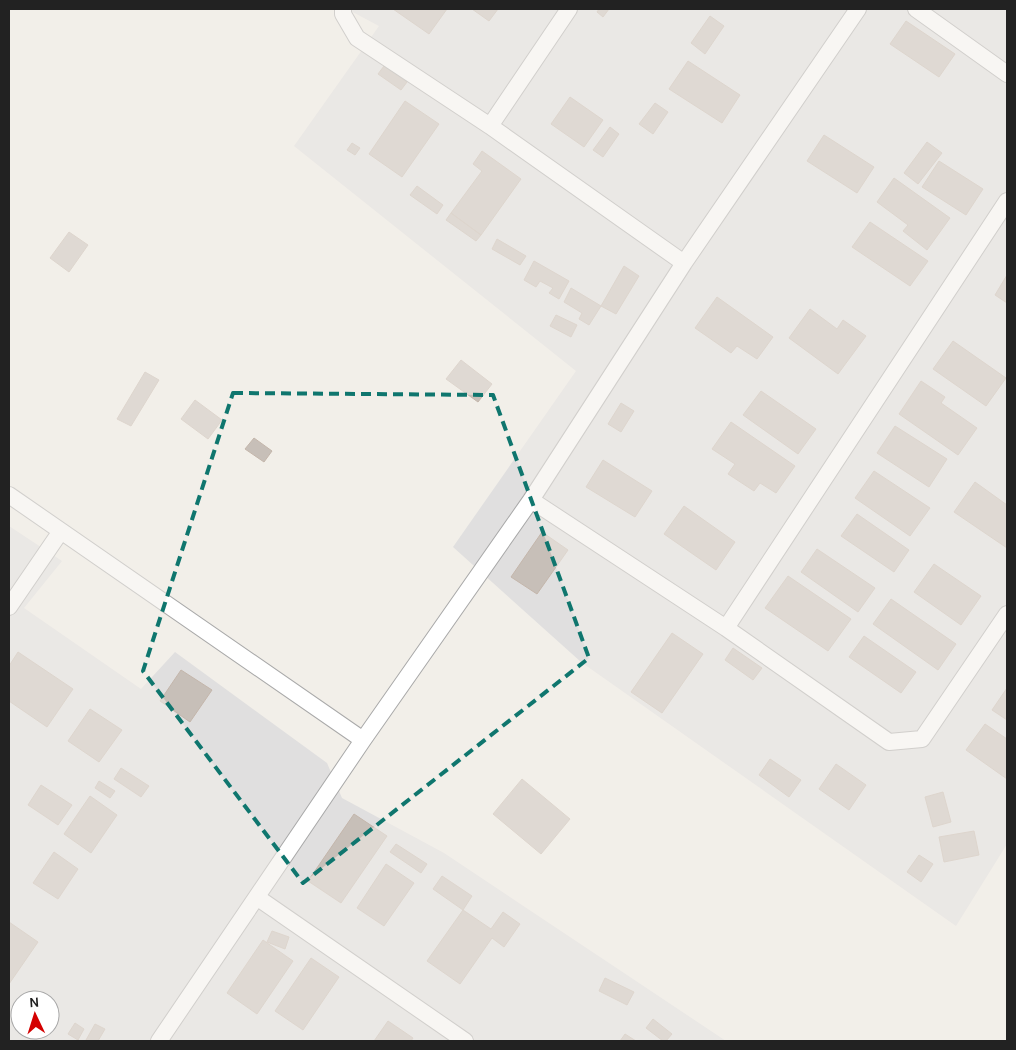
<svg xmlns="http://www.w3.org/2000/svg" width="1016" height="1050" font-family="Karla,sans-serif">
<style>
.residential{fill:#e0dfdf;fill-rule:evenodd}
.building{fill:#c7bfb8;stroke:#c4b6ab}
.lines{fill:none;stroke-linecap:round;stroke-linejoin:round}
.minor-casing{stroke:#a9a9a9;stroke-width:18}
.minor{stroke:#fff;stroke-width:16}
.marked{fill:none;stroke:#0f766e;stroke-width:4;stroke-dasharray:10 6;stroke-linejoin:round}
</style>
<rect width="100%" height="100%" fill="#f2efe9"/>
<path class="residential" d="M347,9h660v835l-51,82 -375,-264 -128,-115 123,-176 -282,-225 85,-120z
M9,526l53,35 -38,47 117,81 34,-37 152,111 15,35 102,55 282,188h-717zM20,1000h30v30h-30z"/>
<path class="building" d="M393,9h54l-18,25z
M472,9h26l-9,12z
M599,9h10l-6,8 -6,-5z
M710,16l14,10 -19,28 -14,-11z
M906,21l49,33 -16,23 -49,-33z
M688,61l52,34 -18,28 -53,-34z
M384,66l23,16 -6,8 -23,-16z
M570,97l33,23 -19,27 -33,-23z
M405,101l34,23 -37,53 -33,-23z
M655,103l13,9 -15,22 -14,-10z
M610,127l9,7 -16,23 -10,-7z
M824,135l50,32 -17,26 -50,-32z
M927,142l15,11 -24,31 -14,-11z
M352,143l8,5 -5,7 -8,-5z
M482,151l39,28 -40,56 -30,-22 31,-42 -9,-7z
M939,161l44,28 -17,26 -44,-28z
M894,178l56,40 -23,32 -24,-19 5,-6 -31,-23z
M417,186l26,19 -6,9 -27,-19z
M451,213l30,22 -5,6 -30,-21z
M870,222l58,39 -18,25 -58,-39z
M69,232l19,13 -19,27 -19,-14z
M497,239l29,17 -6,9 -28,-16z
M534,261l35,20 -10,18 -10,-6 4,-5 -13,-7 -4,6 -12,-7z
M624,266l15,10 -23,38 -15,-8z
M1007,275v28l-12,-8z
M571,288l30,18 -12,19 -10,-6 3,-6 -18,-11z
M717,297l56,40 -16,22 -20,-13 -6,7 -36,-25z
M810,309l27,20 6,-9 23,16 -28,38 -49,-36z
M556,315l21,10 -6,12 -21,-11z
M953,341l53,37 -20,28 -53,-37z
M461,360l31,24 -14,18 -32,-23z
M145,372l14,8 -28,46 -14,-7z
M921,381l24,16 -4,6 36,25 -19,27 -59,-41z
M761,391l55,38 -18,25 -55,-39z
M195,400l27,20 -14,19 -27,-20z
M621,403l13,8 -13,21 -13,-8z
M731,422l64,44 -19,27 -16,-10 -6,8 -26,-17 7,-10 -23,-15z
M895,426l52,33 -18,28 -52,-34z
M254,438l18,13 -8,11 -19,-13z
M603,460l49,31 -17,26 -49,-30z
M874,471l56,37 -20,28 -55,-38z
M975,482l32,23v43l-53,-36z
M684,506l51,36 -19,28 -52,-36z
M857,514l52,36 -15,22 -53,-36z
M542,532l26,18 -31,44 -26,-17z
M817,549l58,39 -17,24 -57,-40z
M934,564l47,32 -20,29 -47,-33z
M788,576l63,43 -23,32 -63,-43z
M891,599l65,45 -18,26 -65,-46z
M672,633l31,21 -41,59 -31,-21z
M864,636l52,36 -15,21 -52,-36z
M733,648l29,20 -9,12 -28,-20z
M18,652l55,37 -26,38 -38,-26v-35z
M181,670l31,20 -22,32 -30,-21z
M1007,688v32l-15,-10z
M90,709l32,21 -23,32 -31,-21z
M985,724l22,15v40l-41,-29z
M770,759l31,21 -12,17 -30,-22z
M836,764l30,21 -17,25 -30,-21z
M121,768l28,18 -8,11 -27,-18z
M522,779l48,40 -29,35 -48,-40z
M99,781l16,10 -5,7 -15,-10z
M41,785l31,20 -14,20 -30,-20z
M943,792l8,30 -18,5 -8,-30z
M90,796l27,19 -26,38 -27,-19z
M354,814l33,22 -46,67 -33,-22z
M974,831l5,24 -35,7 -5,-25z
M396,844l31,20 -6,9 -31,-21z
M54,852l24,17 -20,30 -25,-16z
M919,855l14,9 -12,18 -14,-10z
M386,864l28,19 -30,43 -27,-18z
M442,876l30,20 -9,14 -30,-21z
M463,910l28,19 12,-17 17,12 -16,23 -12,-9 -32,46 -33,-23z
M9,922l29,20 -29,42z
M272,931l17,6 -4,12 -18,-7z
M263,940l30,21 -36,53 -30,-21z
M311,958l28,19 -36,53 -28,-19z
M605,978l29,14 -7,13 -28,-14z
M653,1019l19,15 -6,7h-3l-17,-13z
M388,1021l25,17 -2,3h-37z
M75,1023l9,6 -6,11 -10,-6z
M95,1024l10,5 -7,12h-10l-2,-1z
M625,1034l11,7h-16z"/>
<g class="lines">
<g class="minor-casing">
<path id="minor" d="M343,9v5l14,24 133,88 194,137
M916,9l91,65
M490,126l79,-117
M9,495l354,245
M531,500l195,128 163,114 33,-3 85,-125
M9,607l52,-76
M726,628l281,-427
M258,898l207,143
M159,1041l204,-301 168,-240 153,-237 174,-254"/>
</g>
<use href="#minor" class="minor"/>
</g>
<path d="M0 0H1016V1050H0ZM233,393l260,2 96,263 -286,225 -160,-212z" fill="#f2efe9" fill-opacity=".55" fill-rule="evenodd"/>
<path class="marked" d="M233,393l260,2 96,263 -286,225 -160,-212z"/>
<rect width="1016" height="1050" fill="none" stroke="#222222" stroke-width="20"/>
<g transform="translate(35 1015) rotate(356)"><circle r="24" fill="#ffffff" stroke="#a7a7a7"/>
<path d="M0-4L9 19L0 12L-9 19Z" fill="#d40000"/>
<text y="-8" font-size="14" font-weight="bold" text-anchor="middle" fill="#222222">N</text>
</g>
</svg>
